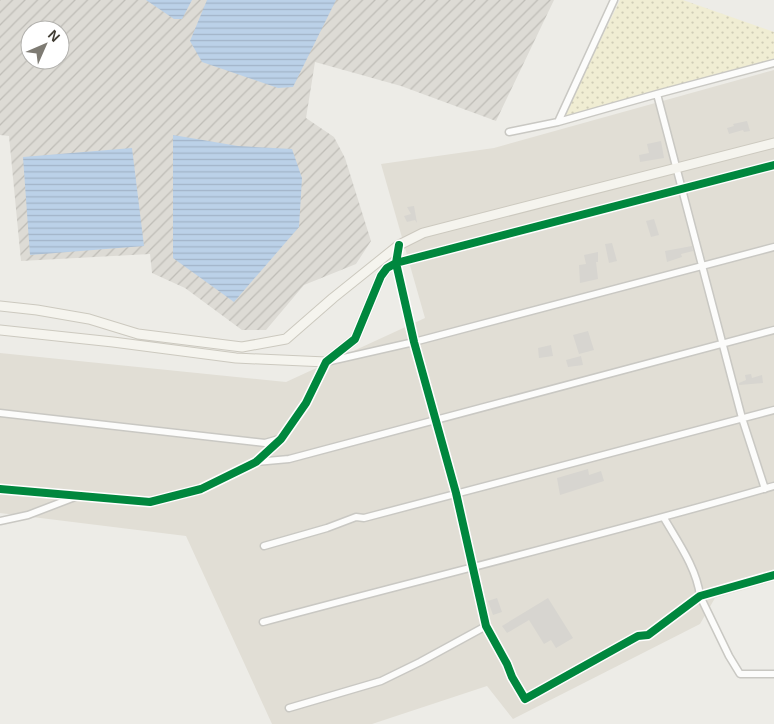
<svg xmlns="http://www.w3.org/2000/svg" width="774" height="724" font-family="Arial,sans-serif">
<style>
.residential{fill:#e1ded5}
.industrial{fill:url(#industrial-furrows);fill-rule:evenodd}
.sand{fill:url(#sand-dots)}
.water{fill:url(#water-rules)}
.building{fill:#d7d5d0}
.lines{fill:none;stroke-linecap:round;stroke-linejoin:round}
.street-casing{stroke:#c9c8c3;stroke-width:9}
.secondary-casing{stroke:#ccc9bf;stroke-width:11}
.street{stroke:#fcfcfb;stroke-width:6}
.secondary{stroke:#f5f4ee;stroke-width:9}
.cycleway-casing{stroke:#fff;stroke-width:11}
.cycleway{stroke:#00873e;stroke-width:8}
</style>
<defs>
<pattern id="industrial-furrows" width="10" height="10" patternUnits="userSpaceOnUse" patternTransform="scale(1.25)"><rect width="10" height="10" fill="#dddbd5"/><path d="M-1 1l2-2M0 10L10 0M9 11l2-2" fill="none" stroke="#bfbdb7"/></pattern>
<pattern id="sand-dots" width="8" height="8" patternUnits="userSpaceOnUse" patternTransform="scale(1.25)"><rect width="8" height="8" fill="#f0edd3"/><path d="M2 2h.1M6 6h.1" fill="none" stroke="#cfccb6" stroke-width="1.8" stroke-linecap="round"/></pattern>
<pattern id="water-rules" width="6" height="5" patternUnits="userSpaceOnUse" patternTransform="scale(1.25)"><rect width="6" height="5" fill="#bbd1e8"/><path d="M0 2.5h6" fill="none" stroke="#a2b4c8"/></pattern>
</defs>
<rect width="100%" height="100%" fill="#edece7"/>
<path class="residential" d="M774,70v511l-59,17 -15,26 -187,95 -26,-33 -115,38h-100l-86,-188 -186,-23v-160l286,29 139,-64 -44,-154 113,-16z"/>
<path class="industrial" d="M0,0h554l-58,121 -95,-35 -86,-24 -9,56 28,19 11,21 26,83 -15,23 -52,21 -38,45h-24l-57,-42 -33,-15 -2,-19 -129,7 -12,-125 -9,-1zM30,30h30v30h-30z"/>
<path class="sand" d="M620,0h63l91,32v27l-212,60z"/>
<path class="water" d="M146,0h46l-10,19h-8z
M207,0h129l-43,87 -15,1 -76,-26 -12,-21z
M173,135l65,11 54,3 10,29 -3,49 -65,75 -61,-44z
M132,148l12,98 -114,9 -7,-98z"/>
<path class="building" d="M747,121l3,10 -6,1 -1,-2 -14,4 -2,-6 7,-2 -1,-2z
M661,141l3,17 -24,4 -1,-7 10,-2 -2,-9z
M414,206l3,17 -2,-3 -8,2 -3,-6 7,-2 -4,-7z
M654,219l5,16 -8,2 -5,-16z
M612,243l5,18 -8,2 -4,-19z
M692,246l1,5 -12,3 1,3 -15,5 -2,-11z
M598,252v10h-2l2,17 -18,4 -1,-18 7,-1 -2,-9z
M588,331l6,19 -15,4 -6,-19z
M551,345l2,11 -14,2 -1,-10z
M581,356l2,9 -15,2 -2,-7z
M751,374l1,4 10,-3 1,8 -24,2v-2l7,-3 -1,-5z
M588,469l1,6 12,-4 3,10 -44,14 -3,-17z
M497,598l5,14 -9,3 -5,-14z
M548,598l25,40 -17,10 -5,-8 -7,4 -15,-24 -22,13 -5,-7z"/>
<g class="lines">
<g class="street-casing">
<path id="street" d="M657,94l85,324 23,71
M558,122l56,-122
M509,132l49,-10 99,-28 117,-31
M399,245l-3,18 18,79 42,151 30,133 21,38 5,13 13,22 113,-63 10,-1 52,-39 74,-21
M0,413l265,30 14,-4
M256,462l33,-3 485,-129
M0,489l150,13 51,-13 55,-27 25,-23 25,-36 20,-41 88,-20 360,-95
M664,518c14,24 33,51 36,78l29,60 11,18h34
M0,521l28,-6 47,-18
M264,546l63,-18 29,-11 8,1 410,-108
M263,622c171,-46 342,-87 511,-136
M289,708l92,-27 39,-19 66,-36"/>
</g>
<g class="secondary-casing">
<path id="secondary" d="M0,306l37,4 52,9 49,15 104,13 44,-8 47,-41 66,-53 24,-12 351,-90
M0,330l113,12 123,16 90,4 29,-23 26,-63 6,-8 9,-5 378,-98"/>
</g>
<use href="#street" class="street"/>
<use href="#secondary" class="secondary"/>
<g class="cycleway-casing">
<path id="cycleway" d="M399,245l-3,18 18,79 42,151 30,133 21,38 5,13 13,22 113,-63 10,-1 52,-39 74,-21
M0,489l150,13 51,-13 55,-27 25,-23 25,-36 20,-41 29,-23 26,-63 6,-8 9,-5 378,-98"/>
</g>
<use href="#cycleway" class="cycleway"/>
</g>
<g transform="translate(45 45) rotate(45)"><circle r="24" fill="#ffffff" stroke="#b3b2ae"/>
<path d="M0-4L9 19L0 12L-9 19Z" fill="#7e7b73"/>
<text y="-8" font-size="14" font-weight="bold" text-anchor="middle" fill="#423e35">N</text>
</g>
</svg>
